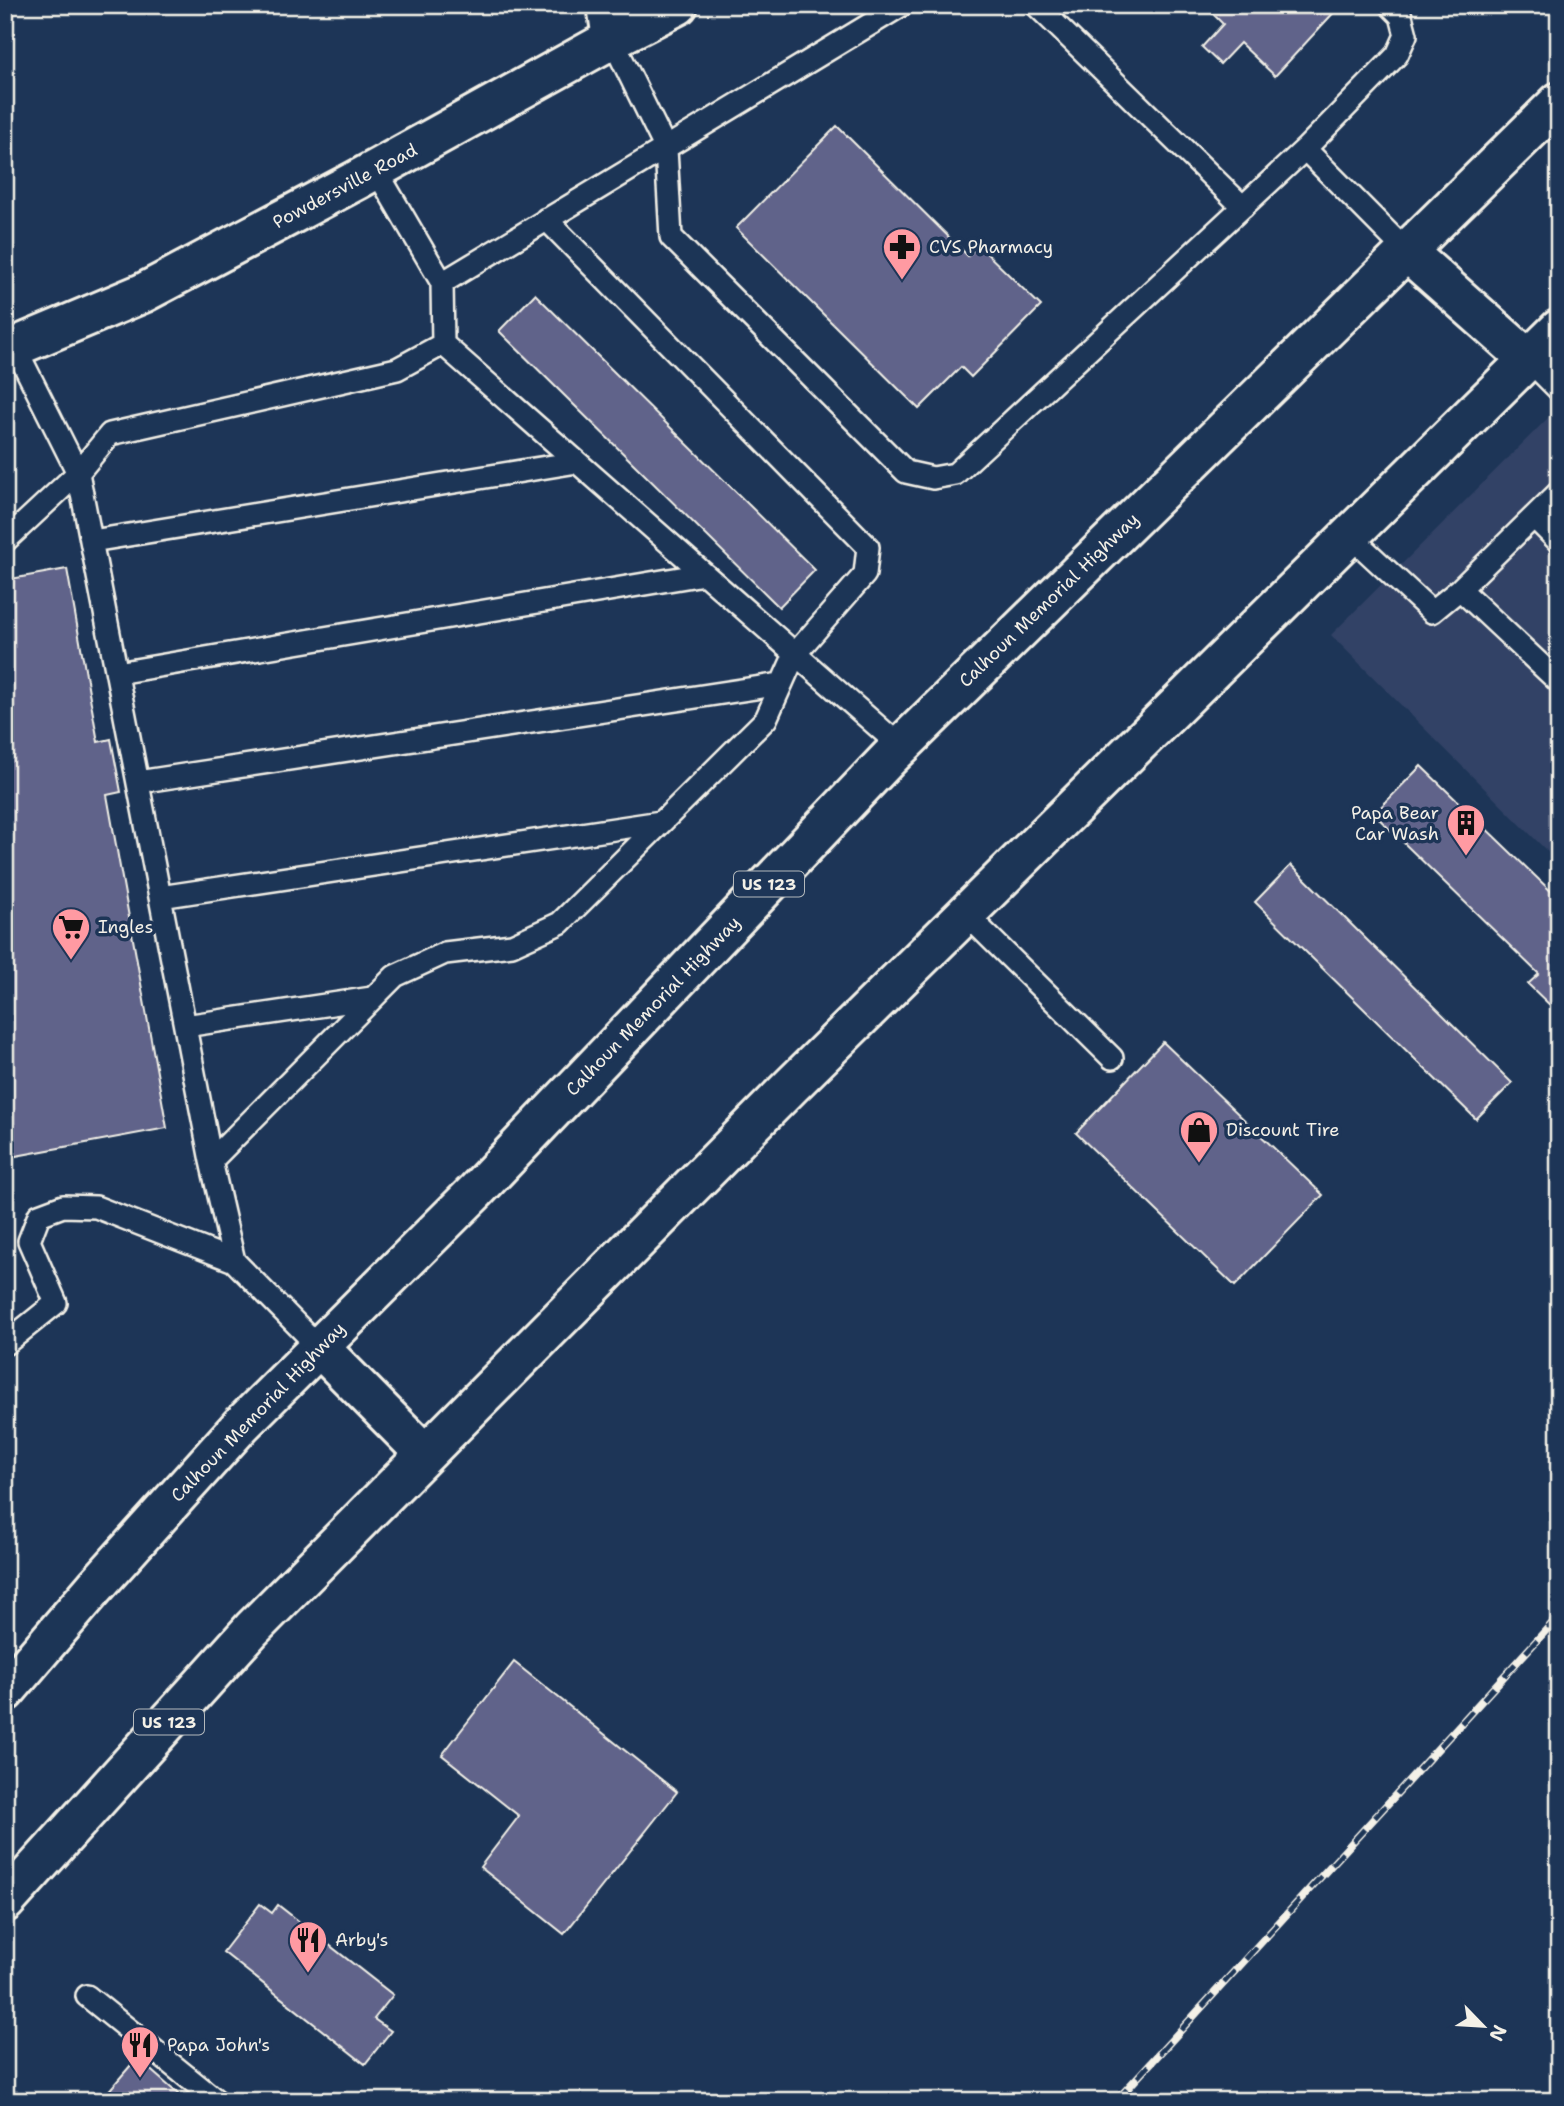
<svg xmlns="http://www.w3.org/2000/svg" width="1564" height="2106" font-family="'Shantell Sans',sans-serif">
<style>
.built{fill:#314366}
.building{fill:#60648a;stroke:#f4f1e8;stroke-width:2}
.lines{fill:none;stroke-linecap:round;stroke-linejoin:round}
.service-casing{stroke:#f4f1e8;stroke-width:26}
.minor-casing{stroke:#f4f1e8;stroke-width:44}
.tertiary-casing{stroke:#f4f1e8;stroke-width:44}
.trunk-casing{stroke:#f4f1e8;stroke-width:44}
.service{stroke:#1d3557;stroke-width:21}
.minor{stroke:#1d3557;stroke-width:38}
.tertiary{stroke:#1d3557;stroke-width:38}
.trunk{stroke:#1d3557;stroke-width:38}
.rail-casing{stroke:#f4f1e8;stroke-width:8}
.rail{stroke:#1d3557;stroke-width:5;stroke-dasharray:16;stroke-linecap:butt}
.labels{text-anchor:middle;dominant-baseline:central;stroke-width:7;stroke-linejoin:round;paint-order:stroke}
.shield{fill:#1d3557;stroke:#b4b9bc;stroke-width:2}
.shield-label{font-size:16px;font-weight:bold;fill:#f4f1e8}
.street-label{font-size:18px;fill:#f4f1e8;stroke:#1d3557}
.poi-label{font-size:18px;fill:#f4f1e8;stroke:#1d3557;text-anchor:start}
</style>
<rect width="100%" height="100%" fill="#1d3557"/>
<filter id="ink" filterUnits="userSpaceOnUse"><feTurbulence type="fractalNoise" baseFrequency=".0143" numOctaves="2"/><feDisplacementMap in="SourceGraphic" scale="14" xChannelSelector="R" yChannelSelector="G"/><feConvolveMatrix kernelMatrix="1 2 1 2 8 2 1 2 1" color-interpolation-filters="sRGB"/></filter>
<g filter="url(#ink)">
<path class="built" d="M1559,407v456l-228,-228z"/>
<path class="building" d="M1204,5h133l2,2 -64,69 -35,-33 -20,21 -18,-17 21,-23z
M837,126l131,130 10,-11 63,61 -70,71 -10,-10 -42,42 -183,-181z
M535,294l280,276 -36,37 -280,-276z
M67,569l31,173 13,-3 10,53 -14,3 60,333 -162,30v-578z
M1421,766l138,133v115l-31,-30 11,-10 -165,-160z
M1291,865l221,218 -36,36 -221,-217z
M1163,1042l160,153 -88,91 -159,-153z
M514,1662l163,130 -113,142 -84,-67 39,-51 -77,-61z
M260,1904l12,9 6,-8 115,90 -19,24 17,12 -26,33 -142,-112z
M137,2058l49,43h-86z"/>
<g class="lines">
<g class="service-casing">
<path id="service" d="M1036,5l207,202
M612,39l54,110 5,88 235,235 27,6 22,-4 350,-325 92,-94 9,-20 -5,-19 -11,-11
M1305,149l100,101
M376,170l66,113
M443,344l457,402
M15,347l63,126 133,688
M1528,359l31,31
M1534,517l25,25
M1349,535l83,77 28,-23 99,-97
M5,541l73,-68 32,-39 287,-65 46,-25 -1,-61 460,-278
M92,541l485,-79
M1460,589l99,93
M117,673l587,-99
M138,782l643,-98
M160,897l501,-75
M966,914l146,144
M185,1026l187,-28
M234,1261l-23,-100 184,-185 50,-23 67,-8 48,-22 206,-204 29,-65 70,-80 3,-27 -322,-328
M5,1344l51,-41 -27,-62 10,-26 24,-9 33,1 138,54 85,86
M87,1996l130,105"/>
</g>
<g class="minor-casing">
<path id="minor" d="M607,5l5,34"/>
</g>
<g class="tertiary-casing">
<path id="tertiary" d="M5,351l138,-58 214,-113 255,-141 66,-34"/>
</g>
<g class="trunk-casing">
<path id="trunk" d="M1405,250l123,109
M319,1347l106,107
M5,1692l90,-105 146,-162 235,-234 413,-433 670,-656
M5,1902l247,-273 539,-543 768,-757"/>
</g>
<use href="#service" class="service"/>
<use href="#minor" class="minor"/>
<use href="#tertiary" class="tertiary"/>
<use href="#trunk" class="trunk"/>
<g class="rail-casing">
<path id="rail" d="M1116,2101l443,-485"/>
</g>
<use href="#rail" class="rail"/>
</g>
</g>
<defs>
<g id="pharmacy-pin" transform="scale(2.0125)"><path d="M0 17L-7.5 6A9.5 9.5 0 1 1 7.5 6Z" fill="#ff9aa2" stroke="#1d3557"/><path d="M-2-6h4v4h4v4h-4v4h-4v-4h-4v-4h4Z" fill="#111"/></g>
<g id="building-pin" transform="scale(2.0125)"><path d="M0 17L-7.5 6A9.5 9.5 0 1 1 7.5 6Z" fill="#ff9aa2" stroke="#1d3557"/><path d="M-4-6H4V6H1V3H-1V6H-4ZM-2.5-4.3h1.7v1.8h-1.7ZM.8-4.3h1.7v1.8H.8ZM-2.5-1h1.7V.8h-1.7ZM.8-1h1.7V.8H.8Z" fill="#111"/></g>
<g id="supermarket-pin" transform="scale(2.0125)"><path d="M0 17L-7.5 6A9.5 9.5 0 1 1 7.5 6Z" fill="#ff9aa2" stroke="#1d3557"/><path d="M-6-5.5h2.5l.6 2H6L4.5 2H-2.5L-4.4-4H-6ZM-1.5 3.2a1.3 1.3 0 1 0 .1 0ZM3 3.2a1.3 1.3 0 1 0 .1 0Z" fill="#111"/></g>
<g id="shop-pin" transform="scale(2.0125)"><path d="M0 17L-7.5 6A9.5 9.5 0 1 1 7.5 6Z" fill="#ff9aa2" stroke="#1d3557"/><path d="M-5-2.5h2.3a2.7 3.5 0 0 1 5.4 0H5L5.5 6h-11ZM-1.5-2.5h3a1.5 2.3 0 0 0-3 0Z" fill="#111"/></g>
<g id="restaurant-pin" transform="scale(2.0125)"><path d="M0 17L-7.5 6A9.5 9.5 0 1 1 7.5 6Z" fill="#ff9aa2" stroke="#1d3557"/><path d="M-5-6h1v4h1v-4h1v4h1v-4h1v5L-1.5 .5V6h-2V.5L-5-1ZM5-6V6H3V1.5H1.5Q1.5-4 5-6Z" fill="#111"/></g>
</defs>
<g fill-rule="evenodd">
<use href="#pharmacy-pin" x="902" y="247"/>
<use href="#building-pin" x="1466" y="823"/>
<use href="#supermarket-pin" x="71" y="927"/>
<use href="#shop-pin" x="1199" y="1130"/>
<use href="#restaurant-pin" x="308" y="1940"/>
<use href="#restaurant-pin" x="140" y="2045"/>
</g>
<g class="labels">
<g class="shield">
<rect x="734" y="871.5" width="70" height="25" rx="5"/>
<rect x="134" y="1709.5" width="70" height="25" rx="5"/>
</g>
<g class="shield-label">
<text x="769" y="884">US 123</text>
<text x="169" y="1722">US 123</text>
</g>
<g class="street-label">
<text transform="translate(345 186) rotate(-28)">Powdersville Road</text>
<text transform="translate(1049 600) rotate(-44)">Calhoun Memorial Highway</text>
<text transform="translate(653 1006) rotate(-46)">Calhoun Memorial Highway</text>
<text transform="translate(258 1412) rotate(-46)">Calhoun Memorial Highway</text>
</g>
<g class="poi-label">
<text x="929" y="247">CVS Pharmacy</text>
<text x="1439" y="813" text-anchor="end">Papa Bear<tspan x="1439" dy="21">Car Wash</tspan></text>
<text x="98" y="927">Ingles</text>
<text x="1226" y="1130">Discount Tire</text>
<text x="335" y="1940">Arby's</text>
<text x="167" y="2045">Papa John's</text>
</g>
</g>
<rect width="1564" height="2106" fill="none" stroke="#1d3557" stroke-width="28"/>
<rect x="14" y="14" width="1536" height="2078" fill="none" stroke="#f4f1e8" stroke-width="2.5" filter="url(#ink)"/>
<g transform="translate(1483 2026) rotate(115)" stroke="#1d3557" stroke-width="5" paint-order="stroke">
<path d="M0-5L12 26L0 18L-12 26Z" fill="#f4f1e8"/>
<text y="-10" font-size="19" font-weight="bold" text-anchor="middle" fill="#f4f1e8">N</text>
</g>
</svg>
